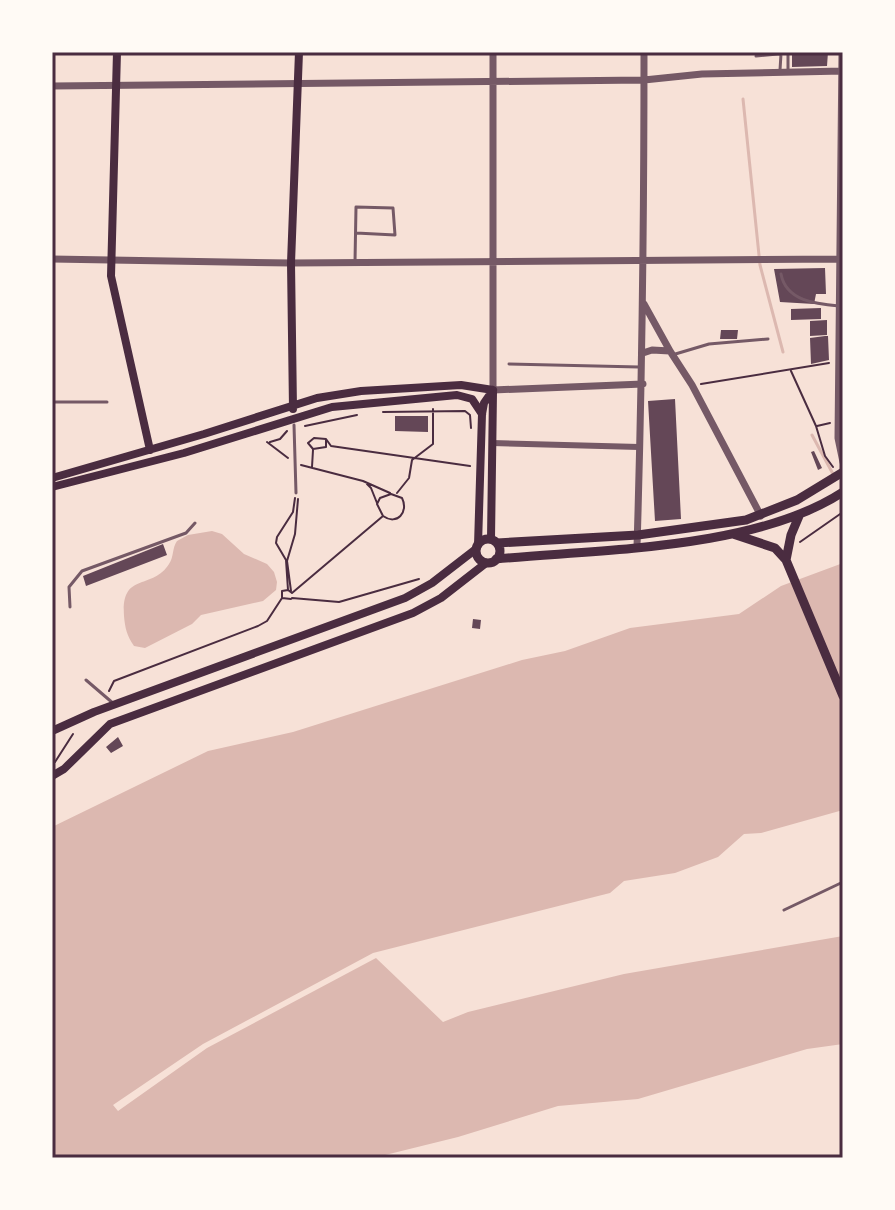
<svg xmlns="http://www.w3.org/2000/svg" width="895" height="1210" font-family="'Zilla Slab',serif">
<style>
.water{fill:#dcb8b0}
.lines{fill:none;stroke-linecap:round;stroke-linejoin:round}
.stream{stroke:#dcb8b0;stroke-width:3}
.building{fill:#644757}
.path{stroke:#4a2c40;stroke-width:2}
.service{stroke:#755966;stroke-width:3}
.minor{stroke:#755966;stroke-width:6}
.tertiary{stroke:#755966;stroke-width:7}
.secondary{stroke:#4a2c40;stroke-width:8}
.primary{stroke:#4a2c40;stroke-width:9}
.neatline{fill:none;stroke:#4a2c40;stroke-width:3}
</style>
<rect width="100%" height="100%" fill="#f7e1d7"/>
<path class="water" d="M212,531l10,3 22,20 23,10 7,8 3,10 -1,8 -13,11 -62,14 -9,9 -47,24 -11,-2c-7,-10 -9,-18 -10,-30 -3,-45 28,-25 45,-52 5,-7 3,-16 8,-23l11,-6z
M843,563v247l-82,23 -17,1 -26,23 -43,16 -51,8 -14,12 -237,60 -170,91 -90,61 5,6 89,-63 169,-90 67,64 25,-10 156,-38 219,-38v108l-36,5 -169,50 -80,7 -100,31 -85,21h-321v-331l156,-76 85,-19 229,-72 43,-9 65,-23 109,-14 42,-28z"/>
<g class="lines">
<path class="stream" d="M743,99l17,166 23,87
M812,435l21,39"/>
</g>
<path class="building" d="M792,52h36l-1,14 -35,1z
M825,268l1,26h-10l-2,10 -34,-2 -6,-33z
M821,308v11l-30,1v-11z
M827,320v15l-17,1v-15z
M721,330h17l-1,9h-17z
M825,336h3l1,24 -18,4 -1,-26z
M675,399l6,120 -26,2 -7,-120z
M395,416h33v16l-33,-1z
M814,451l8,17 -4,2 -7,-18z
M163,544l4,11 -81,31 -3,-10z
M473,619l8,1 -1,9 -8,-1z
M118,737l5,9 -12,7 -5,-6z"/>
<g class="lines">
<path class="path" d="M791,371l25,55 9,30 8,11
M701,384l128,-21
M383,412l82,-1 5,4 1,13
M305,426l52,-11
M817,426l13,-3
M326,439v8l-13,2 -5,-6 6,-5 12,1 5,7 139,20
M267,442l21,16
M270,442l10,-3 7,-8
M301,465l62,16 27,12
M312,467l1,-17
M367,484l4,4 6,15
M397,493l12,-15 3,-18 21,-16v-35
M800,542l43,-30
M288,590l-6,1v7l9,1
M291,591l-4,-30 8,-27 3,-35
M292,593l91,-77 -6,-12 3,-6 11,-4 11,4c7,14 -5,28 -19,18
M292,593l-4,-3 -2,-30 -10,-17 1,-6 16,-25 2,-14
M292,598l47,4 80,-23
M109,691l5,-10 144,-55 9,-5 15,-23
M55,762l18,-28"/>
<path class="service" d="M756,56l32,-3v16
M780,70l1,-16
M355,262l1,-55 37,1 2,27 -39,-2
M781,274c5,27 35,30 58,32
M672,355l37,-11 59,-5
M509,364l130,3
M52,402h55
M294,425l2,68
M70,607l-1,-20 13,-16 104,-38 9,-10
M86,680l28,24
M784,910l59,-28"/>
<path class="minor" d="M492,443l147,4"/>
<path class="tertiary" d="M493,52v338l150,-6
M842,52l-4,386 5,24
M52,86l592,-6 58,-6 141,-3
M52,259l239,4 552,-4
M644,304l26,47 22,34 69,131
M643,353l9,-3 18,1
M637,547c5,-165 7,-330 7,-495"/>
<path class="secondary" d="M117,52l-6,224 39,174
M293,409l-2,-146 8,-211
M52,478l152,-44 113,-36 44,-7 100,-6 32,5
M52,487l132,-34 148,-46 125,-12 15,4 10,15
M491,539l2,-147
M478,545l4,-131 2,-11 9,-13
M52,731l42,-19 311,-114 27,-15 44,-34
M52,776l12,-7 46,-45 303,-111 28,-15 45,-35"/>
<path class="primary" d="M733,534l42,14 11,12 57,136
M476 551a12 12 0 1 1 24 0a12 12 0 1 1-24 0Z
M497,543l141,-8 108,-15 51,-20 46,-28
M496,559c105,-10 258,-9 347,-67
M786,560l5,-25 8,-19"/>
</g>
<rect width="895" height="1210" fill="none" stroke="#fffaf5" stroke-width="108"/>
<rect x="54" y="54" width="787" height="1102" class="neatline"/>
</svg>
